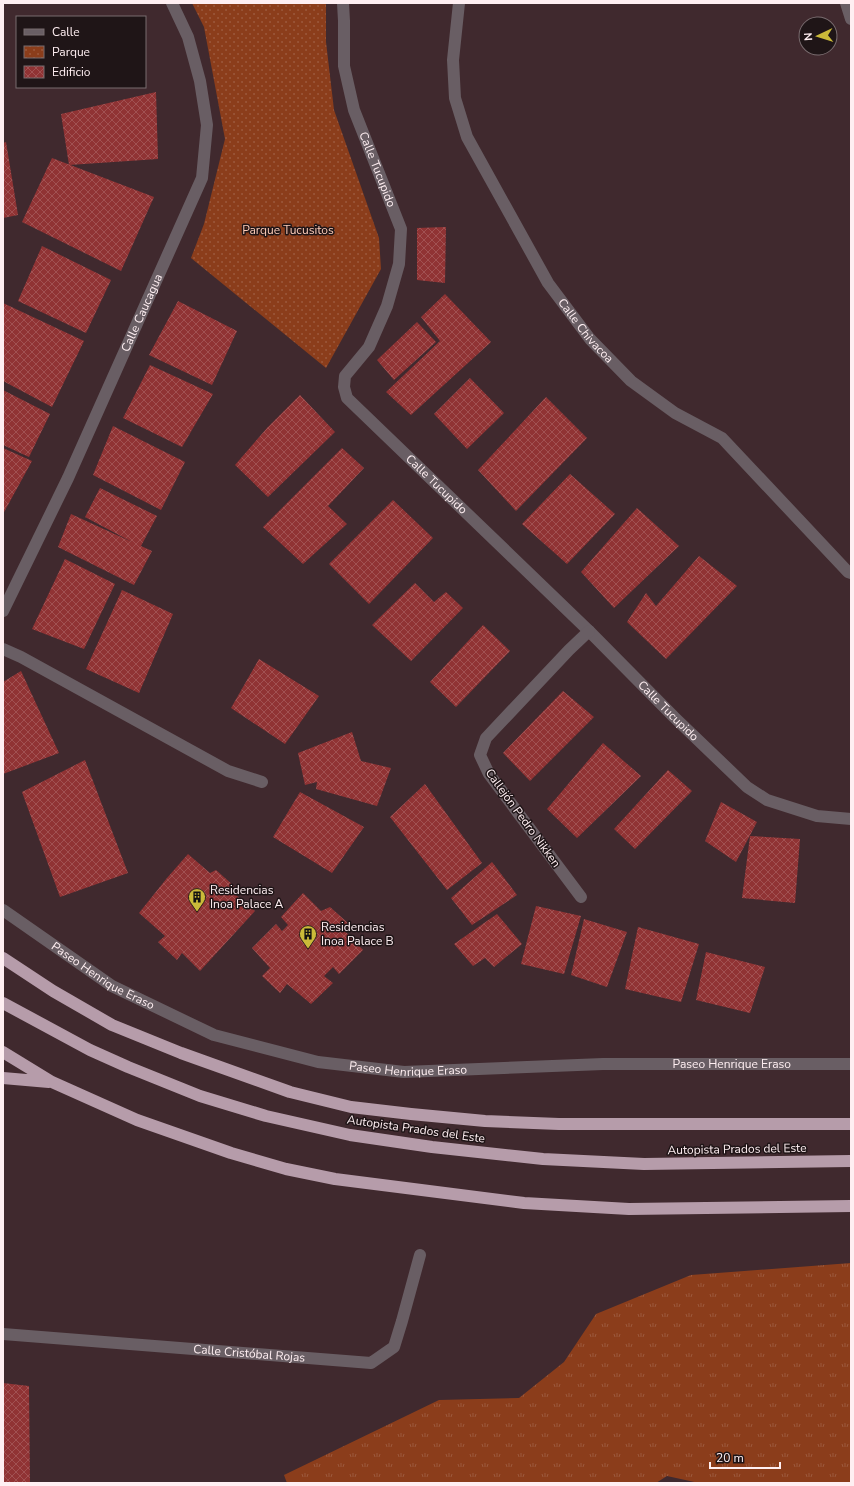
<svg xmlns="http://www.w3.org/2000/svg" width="854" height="1486" font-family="'Nunito Sans',sans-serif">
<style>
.grass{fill:url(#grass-tufts)}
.park{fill:url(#park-dots)}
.building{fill:url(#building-cross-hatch)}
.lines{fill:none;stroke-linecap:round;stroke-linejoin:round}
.street{stroke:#695e64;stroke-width:12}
.highway{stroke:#b69caa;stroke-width:12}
.labels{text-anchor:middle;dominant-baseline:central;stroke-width:3;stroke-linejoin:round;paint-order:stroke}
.street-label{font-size:12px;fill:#ffeff2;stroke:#1f1517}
.park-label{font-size:12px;fill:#fdccb8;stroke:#1f1517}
.poi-label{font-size:12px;fill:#ffeff2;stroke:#1f1517;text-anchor:start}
</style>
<defs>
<pattern id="grass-tufts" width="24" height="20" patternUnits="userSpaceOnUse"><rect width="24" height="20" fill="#8b3d1b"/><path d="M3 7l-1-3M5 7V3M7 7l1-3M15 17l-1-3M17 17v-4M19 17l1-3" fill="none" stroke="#9c593d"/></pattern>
<pattern id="park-dots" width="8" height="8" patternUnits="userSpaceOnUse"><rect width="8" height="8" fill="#8b3d1b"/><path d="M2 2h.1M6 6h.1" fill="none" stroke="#9c593d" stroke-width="1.8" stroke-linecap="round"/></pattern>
<pattern id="building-cross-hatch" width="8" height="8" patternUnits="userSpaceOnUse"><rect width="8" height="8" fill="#903334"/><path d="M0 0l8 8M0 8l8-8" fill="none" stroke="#a15152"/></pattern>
</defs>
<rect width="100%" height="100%" fill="#40292e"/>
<path class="grass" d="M851,1263v220h-152l-32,-7 -11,7h-369l-3,-8 155,-75 80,-2 45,-36 32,-48 95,-39z"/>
<path class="park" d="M192,3h134v39l8,68 45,128 2,31 -55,99 -135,-110 13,-34 21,-85 -21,-112z"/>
<path class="building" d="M156,92l2,67 -89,6 -8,-51z
M6,142l12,73 -15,3v-75z
M52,158l102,39 -33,74 -99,-49z
M446,227l-1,56 -28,-3v-52z
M42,246l69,34 -25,53 -68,-32z
M445,294l46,48 -80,73 -25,-23 54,-51 -19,-24z
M178,301l59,30 -25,54 -63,-30z
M3,303l81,38 -32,66 -49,-26z
M417,322l19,20 -42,38 -17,-20z
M150,365l63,29 -31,53 -59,-29z
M470,378l34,35 -37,36 -33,-35z
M3,390l47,24 -21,43 -26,-12z
M300,395l35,37 -67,65 -33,-32 32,-37z
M546,397l41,41 -71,73 -38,-41z
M113,426l72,36 -24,48 -68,-35z
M3,448l29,13 -29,53z
M342,448l22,20 -36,38 19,18 -44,40 -40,-37z
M570,474l45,40 -48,50 -45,-40z
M100,488l57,28 -16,30 11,5 -18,34 -76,-38 13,-33 61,28 -47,-25z
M393,500l40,38 -64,66 -40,-40z
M637,508l42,38 -65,62 -33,-36z
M699,556l38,30 -71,73 -39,-37 19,-29 10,13z
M65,559l50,25 -31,65 -52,-20z
M415,583l19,19 12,-10 17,16 -52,53 -39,-36z
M122,590l51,24 -34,79 -53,-24z
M483,625l27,26 -54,56 -26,-25z
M259,659l60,37 -34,48 -54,-36z
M21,671l38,82 -56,21v-92z
M563,691l31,26 -64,64 -27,-28z
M352,732l9,29 30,7 -14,38 -61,-17 1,-7 -12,3 -7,-32z
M603,743l38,33 -64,62 -30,-29z
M85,760l43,113 -68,24 -38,-105z
M668,770l24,21 -57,58 -21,-20z
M425,784l57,79 -35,27 -57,-73z
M300,792l64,35 -32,46 -59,-36z
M721,802l36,20 -21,40 -31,-21z
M750,836l50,3 -5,64 -53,-5z
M188,854l22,19 6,-3 18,16 -4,4 25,21 -55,60 -18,-18 -5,7 -19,-18 7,-6 -26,-23 28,-35z
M492,862l25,33 -45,30 -21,-27z
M303,893l18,18 9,-4 19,17 -5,6 19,20 -24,24 -6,-7 -9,9 9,7 -22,21 -24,-20 -7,9 -18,-17 8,-8 -18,-20 24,-24 6,7 6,-6 -7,-8z
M536,906l45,10 -17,58 -43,-10z
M497,914l25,30 -28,23 -9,-9 -12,8 -19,-22z
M584,919l43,13 -20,55 -36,-12z
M638,927l61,17 -18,58 -56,-13z
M706,952l59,15 -15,46 -54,-13z
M3,1383l26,3 1,97h-27z"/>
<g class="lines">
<g class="street">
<path id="s1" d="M343,3l1,18v45l10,44 47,119 -2,35 -12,42 -18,41 -24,29 -1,11 3,11 242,233 85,86 73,70 20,13 50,16 34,3"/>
<path id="s2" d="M459,3l-6,57 2,38 12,39 81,146 42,56 41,42 44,32 47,25 126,134 3,1"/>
<path d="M846,3l5,16"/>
<path id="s3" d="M3,611l65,-133 134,-300 5,-53 -7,-44 -12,-44 -16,-34"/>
<path d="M3,649l18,8 207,114 34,11"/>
<path d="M581,897l-92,-123 -9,-19 6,-17 83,-88 20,-19"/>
<path id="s4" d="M3,910l109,76 102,49 104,27 86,10 199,-8h248"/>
<path id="s5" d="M3,1334l368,29 23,-16 8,-26 18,-66"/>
</g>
<path class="highway" d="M3,958l50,33 59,34 69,28 109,39 61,15 60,7 74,7 74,3h292
M3,1003l87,47 38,17 72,29 66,20 84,19 82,12 111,12 101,5 207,-3
M3,1052l49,30 85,38 94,33 55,16 49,10 189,24 105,6 222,-3
M3,1078l46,4"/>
</g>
<defs>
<g id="building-pin" transform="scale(0.9)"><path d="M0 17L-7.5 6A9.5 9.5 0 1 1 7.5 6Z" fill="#cbba39" stroke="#1f1517"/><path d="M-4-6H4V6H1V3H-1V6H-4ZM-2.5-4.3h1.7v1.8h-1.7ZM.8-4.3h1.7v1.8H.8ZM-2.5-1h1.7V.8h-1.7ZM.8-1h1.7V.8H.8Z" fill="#111"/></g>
</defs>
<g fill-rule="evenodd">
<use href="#building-pin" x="197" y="897"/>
<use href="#building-pin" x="308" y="934"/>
</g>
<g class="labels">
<g class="street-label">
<text stroke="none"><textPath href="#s1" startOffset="172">Calle Tucupido</textPath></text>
<text stroke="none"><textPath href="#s3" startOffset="329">Calle Caucagua</textPath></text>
<text stroke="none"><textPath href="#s2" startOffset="364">Calle Chivacoa</textPath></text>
<text stroke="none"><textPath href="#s1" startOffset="544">Calle Tucupido</textPath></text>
<text stroke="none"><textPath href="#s1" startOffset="868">Calle Tucupido</textPath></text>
<text transform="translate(523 818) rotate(54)">Callejón Pedro Nikken</text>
<text stroke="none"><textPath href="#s4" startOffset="120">Paseo Henrique Eraso</textPath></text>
<text stroke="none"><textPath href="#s4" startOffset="768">Paseo Henrique Eraso</textPath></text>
<text stroke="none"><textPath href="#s4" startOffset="444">Paseo Henrique Eraso</textPath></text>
<text transform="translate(416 1129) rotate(8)">Autopista Prados del Este</text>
<text transform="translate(737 1149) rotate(-1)">Autopista Prados del Este</text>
<text stroke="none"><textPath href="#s5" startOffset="247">Calle Cristóbal Rojas</textPath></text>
</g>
<g class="park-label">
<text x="288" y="230">Parque Tucusitos</text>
</g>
<g class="poi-label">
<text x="210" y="890">Residencias<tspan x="210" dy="14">Inoa Palace A</tspan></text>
<text x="321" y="927">Residencias<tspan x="321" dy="14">Inoa Palace B</tspan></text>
</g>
</g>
<rect width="854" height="1486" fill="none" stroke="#ffeff2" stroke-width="8"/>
<rect x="16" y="16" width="130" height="72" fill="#1f1517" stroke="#796c6f"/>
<rect x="24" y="29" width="20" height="6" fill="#695e64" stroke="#796c6f"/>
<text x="52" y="36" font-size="12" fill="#ffeff2">Calle</text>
<rect x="24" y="46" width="20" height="12" fill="url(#park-dots)" stroke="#796c6f"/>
<text x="52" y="56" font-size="12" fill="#ffeff2">Parque</text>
<rect x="24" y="66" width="20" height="12" fill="url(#building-cross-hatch)" stroke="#796c6f"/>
<text x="52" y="76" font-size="12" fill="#ffeff2">Edificio</text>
<g transform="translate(818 36) rotate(266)"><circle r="19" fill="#1f1517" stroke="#796c6f"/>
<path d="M0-3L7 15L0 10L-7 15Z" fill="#cbba39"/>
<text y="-6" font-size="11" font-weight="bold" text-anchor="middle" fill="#ffeff2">N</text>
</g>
<path d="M710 1462v6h70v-6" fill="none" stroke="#ffeff2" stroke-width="2"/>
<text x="716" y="1462" font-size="12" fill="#ffeff2" stroke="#1f1517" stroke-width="3" paint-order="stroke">20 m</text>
</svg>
